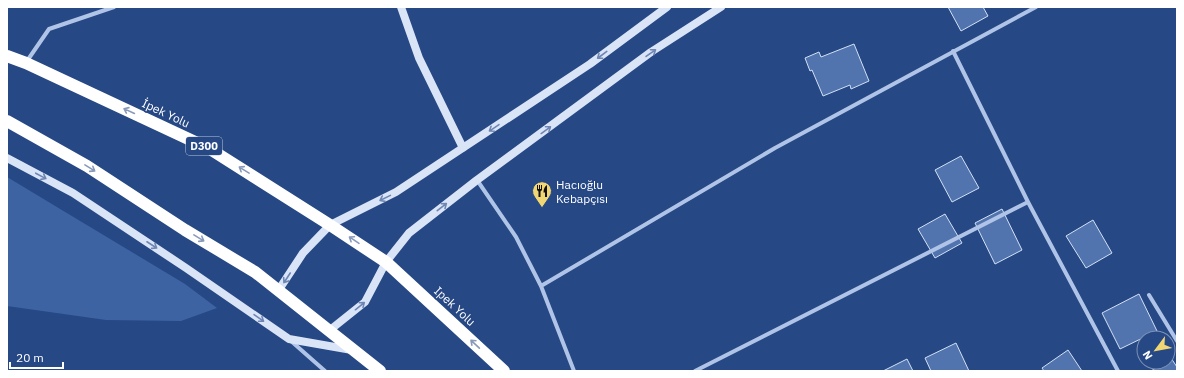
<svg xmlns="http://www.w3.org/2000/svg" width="1184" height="378" font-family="'IBM Plex Sans',sans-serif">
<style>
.green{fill:#3d63a3}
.building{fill:#5274ae;stroke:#d3e0f6}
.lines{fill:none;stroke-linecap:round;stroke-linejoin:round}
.street{stroke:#b0c4e8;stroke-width:4}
.secondary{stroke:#dae4f7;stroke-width:8}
.highway{stroke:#fff;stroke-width:12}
.oneway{stroke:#6e86b3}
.oneway2{stroke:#889abc}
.labels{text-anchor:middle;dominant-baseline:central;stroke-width:3;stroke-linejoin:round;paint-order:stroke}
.shield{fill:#264885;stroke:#bec8da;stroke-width:1}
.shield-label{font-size:11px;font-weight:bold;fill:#fff}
.street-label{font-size:12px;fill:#fff;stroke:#264885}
.poi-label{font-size:12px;fill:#fff;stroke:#264885;text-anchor:start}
</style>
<rect width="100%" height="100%" fill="#264885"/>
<path class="green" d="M7,177l178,107 32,24 -36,13 -75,-1 -99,-14z"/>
<path class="building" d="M948,7h35l5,9 -27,15z
M854,44l15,37 -18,8 -1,-4 -27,11 -11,-26 -2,1 -5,-13 14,-6 2,5z
M961,156l18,32 -27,14 -17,-32z
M1002,209l20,41 -27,14 -20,-41z
M945,214l17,29 -27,15 -17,-29z
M1093,220l19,33 -26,15 -20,-32z
M1139,294l18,37 -37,18 -18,-36z
M956,343l13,28h-38l-6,-13z
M1068,350l14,21h-38l-2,-3z
M1171,358l6,9v4h-26z
M907,359l6,12h-30z"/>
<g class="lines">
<path class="street" d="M953,51l75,151
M27,61l22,-32 65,-22
M477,180l39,57 25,49 33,85
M541,286l234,-138 261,-141
M1149,295l28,46
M291,341l34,30
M695,371l333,-169 90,169"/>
<path class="secondary" d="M401,7l18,51 44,90
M7,158l66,35 113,75 103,71 63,11
M278,291l25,-38 27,-28 66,-33 194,-128 77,-57
M330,330l35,-28 21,-40 23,-29 68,-53 174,-128 70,-45"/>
<path class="highway" d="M7,56l19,7 184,86 120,76 56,37 118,109
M7,121l80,45 98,64 70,42 125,99"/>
</g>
<defs><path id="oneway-shaft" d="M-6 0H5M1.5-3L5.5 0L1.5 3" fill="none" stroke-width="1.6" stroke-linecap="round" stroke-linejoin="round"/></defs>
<g class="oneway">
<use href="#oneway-shaft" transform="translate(651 53) rotate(-35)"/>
<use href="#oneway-shaft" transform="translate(602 55) rotate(143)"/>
<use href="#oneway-shaft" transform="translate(494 128) rotate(146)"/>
<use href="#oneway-shaft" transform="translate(546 130) rotate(-36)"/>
<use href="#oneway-shaft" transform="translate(41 176) rotate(28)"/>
<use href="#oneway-shaft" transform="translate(385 198) rotate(154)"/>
<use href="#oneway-shaft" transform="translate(442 207) rotate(-38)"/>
<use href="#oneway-shaft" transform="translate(152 245) rotate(33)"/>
<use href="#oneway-shaft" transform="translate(287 278) rotate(123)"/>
<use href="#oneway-shaft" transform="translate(360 306) rotate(-39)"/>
<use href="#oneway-shaft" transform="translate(259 318) rotate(35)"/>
</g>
<g class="oneway2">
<use href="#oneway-shaft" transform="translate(129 111) rotate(-155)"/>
<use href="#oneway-shaft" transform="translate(90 168) rotate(32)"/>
<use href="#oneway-shaft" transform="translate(244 170) rotate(-148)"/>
<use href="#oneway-shaft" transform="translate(199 238) rotate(31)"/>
<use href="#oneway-shaft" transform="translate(354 240) rotate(-146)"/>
<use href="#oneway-shaft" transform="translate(475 344) rotate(-137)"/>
</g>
<defs>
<g id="restaurant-pin" transform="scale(1)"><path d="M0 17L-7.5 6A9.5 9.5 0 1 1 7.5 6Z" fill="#f1d774" stroke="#264885"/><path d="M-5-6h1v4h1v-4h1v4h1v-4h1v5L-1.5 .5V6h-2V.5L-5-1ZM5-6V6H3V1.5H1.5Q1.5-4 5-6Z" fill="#111"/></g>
</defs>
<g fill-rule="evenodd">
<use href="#restaurant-pin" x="542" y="191"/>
</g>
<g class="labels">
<rect class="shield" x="186" y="137" width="36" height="18" rx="3"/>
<g class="shield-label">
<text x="204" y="146">D300</text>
</g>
<g class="street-label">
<text transform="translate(166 113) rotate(25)">İpek Yolu</text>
<text transform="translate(455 306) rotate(43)">Ipek Yolu</text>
</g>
<g class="poi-label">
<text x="556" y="184">Hacıoğlu<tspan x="556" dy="14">Kebapçısı</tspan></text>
</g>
</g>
<rect width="1184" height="378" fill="none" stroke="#ffffff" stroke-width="16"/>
<g transform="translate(1156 350) rotate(238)"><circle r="19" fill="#264885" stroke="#7d91b6"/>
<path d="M0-3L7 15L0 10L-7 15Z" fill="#f1d774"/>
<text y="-6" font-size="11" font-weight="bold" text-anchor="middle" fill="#ffffff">N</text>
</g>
<path d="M10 362v6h53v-6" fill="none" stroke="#ffffff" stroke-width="2"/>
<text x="16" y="362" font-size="12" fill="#ffffff" stroke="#264885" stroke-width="3" paint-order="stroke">20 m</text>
</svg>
